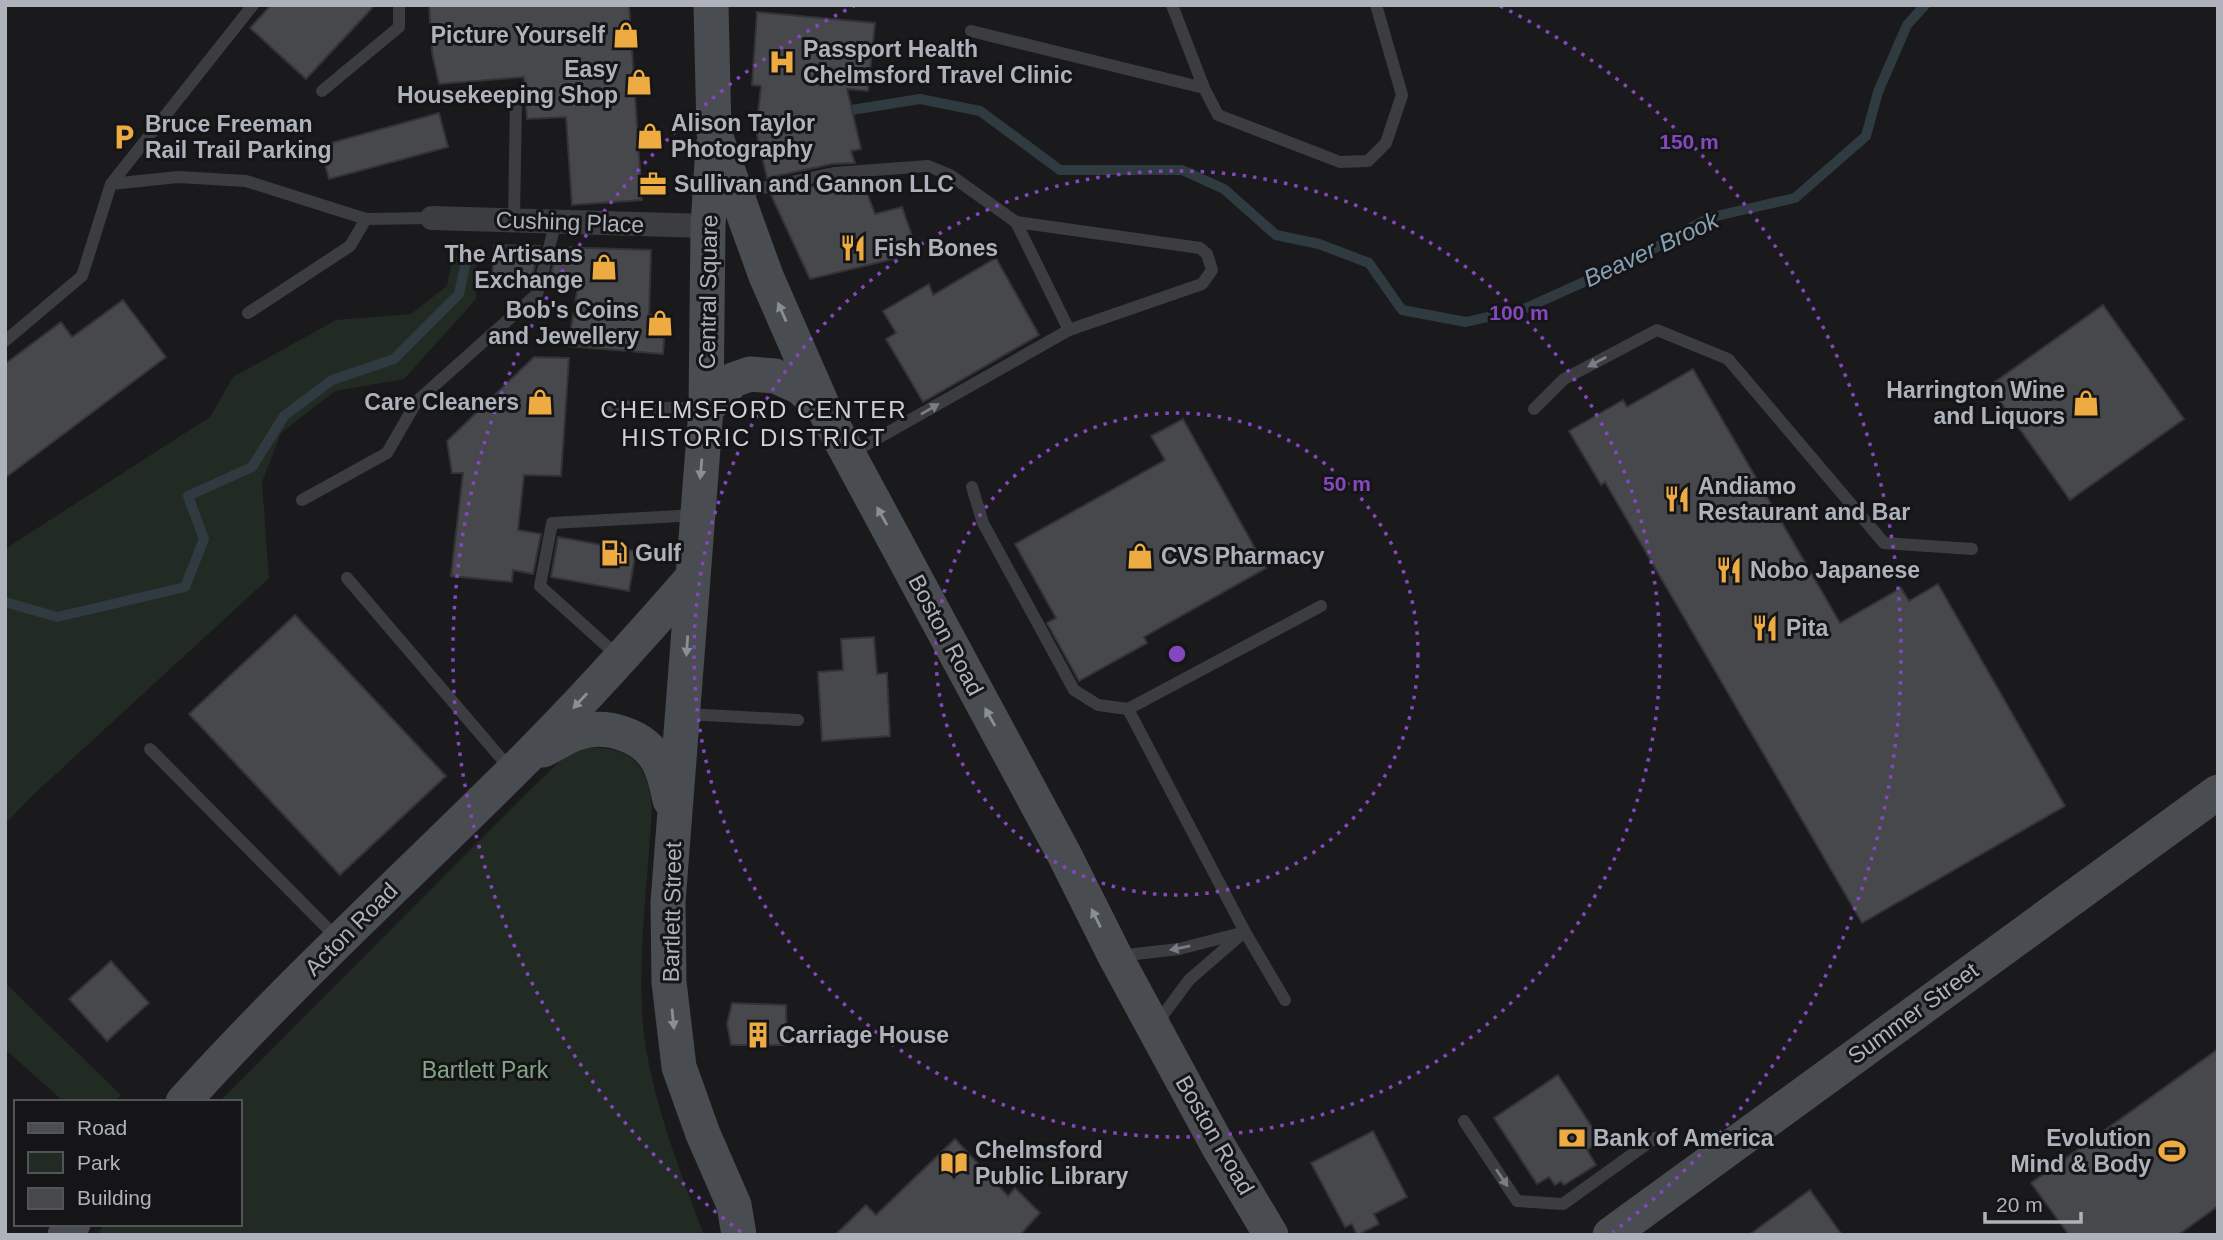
<svg xmlns="http://www.w3.org/2000/svg" width="2223" height="1240" font-family="Helvetica,sans-serif">
<style>
.green{fill:#222b23}
.lines{fill:none;stroke-linecap:round;stroke-linejoin:round}
.stream{stroke:#303a41;stroke-width:10}
.building{fill:#47484c;stroke:#343438;stroke-width:2}
.lane{stroke:#3b3d41;stroke-width:12}
.street{stroke:#3b3d41;stroke-width:24}
.secondary{stroke:#494c51;stroke-width:35}
.oneway{fill:#8a8e96}
.oneway2{fill:#7a7d84}
.ring{fill:none;stroke:#8547be;stroke-width:3.5;stroke-dasharray:3.5 7}
.labels{text-anchor:middle;dominant-baseline:central;stroke-width:6;stroke-linejoin:round;paint-order:stroke}
.poi-label{font-size:23px;font-weight:bold;fill:#adb2bb;stroke:#151518;text-anchor:start}
.street-label{font-size:23px;fill:#adb2bb;stroke:#151518}
.park-label{font-size:23px;fill:#85a686;stroke:#151518}
.water-label{font-size:24px;font-style:italic;fill:#86a1b5;stroke:#151518}
.neighbourhood-label{font-size:24px;letter-spacing:2px;fill:#ced1d8;stroke:#151518}
.centre{fill:#8547be;stroke:#151518;stroke-width:3.5}
.ring-label{font-size:21px;text-anchor:middle;font-weight:bold;fill:#8547be;stroke:#151518;stroke-width:6;stroke-linejoin:round;paint-order:stroke}
</style>
<rect width="100%" height="100%" fill="#1a1a1c"/>
<path class="green" d="M476,251v48l-72,80 -69,12 -54,42 -19,49 7,96 -236,217 -28,29v-275l205,-132 23,-40 103,-57 75,-6 36,-28 6,-30z
M585,747c48,1 63,16 67,63 -4,71 -16,155 -8,225 9,68 36,136 60,200h-608l9,-11h135v-122h-21l312,-313 35,-34z
M5,983l116,112 -8,7h-49l-59,-53z"/>
<g class="lines">
<path class="stream" d="M839,112l81,-13 60,12 80,59h122l42,19 52,46 43,9 50,19 33,47 64,12 60,-14 111,-50 71,-40 87,-20 71,-62 12,-44 29,-67 18,-20
M5,602l52,15 128,-30 19,-48 -16,-43 64,-29 32,-51 48,-36 62,-21 65,-65 7,-33"/>
</g>
<path class="building" d="M271,5h104l-69,74 -56,-51z
M429,5h200l13,195 -70,5 -6,-88 -39,2 -3,-42 -85,7 -7,-31z
M757,12l118,11 -7,68 -21,-2 14,60 -10,2 4,12 -23,1 -65,14 -11,-47 5,-45 -9,-1z
M439,113l9,34 -119,32 -9,-33z
M862,180l13,34 27,-7 16,46 -108,26 -39,-84 64,-13z
M494,245l46,1 -10,39 -38,-1z
M558,247l93,3 -2,65 17,-2 -3,41 -95,-8 10,-60 -30,-1z
M996,258l43,77 -116,67 -37,-63 10,-6 -13,-22 46,-27 4,11z
M123,300l43,57 -161,121v-114l56,-42 11,15z
M2103,305l81,114 -114,81 -81,-114z
M534,357l35,1 -8,118 -37,-1 -6,55 23,4 -8,40 -20,-4 -1,12 -61,-6 12,-103h-11l-5,-32z
M1693,369l147,254 61,-35 8,13 29,-17 127,222 -203,117 -257,-441 -4,3 -32,-54 54,-31 4,7z
M1183,419l83,149 -122,69 3,6 -68,38 -32,-58 9,-5 -41,-74 150,-84 -14,-24z
M558,537l78,14 -7,40 -78,-14z
M295,615l151,161 -106,99 -151,-161z
M874,637l3,37 10,-1 3,63 -68,5 -4,-69 25,-2 -2,-31z
M111,961l38,42 -42,38 -38,-42z
M732,1003l54,2 1,40h-56l-4,-21z
M2218,1049v157l-40,29h-109l-38,-52z
M1558,1075l43,66 -14,9 9,15 -32,20 -3,-4 -6,4 -6,-8 -12,7 -43,-66z
M1373,1131l34,66 -33,17 5,10 -22,11 -5,-11 -7,3 -34,-64z
M955,1139l53,57 7,-8 25,25 -20,22h-185l31,-30 10,10z
M1810,1190l32,45h-93z"/>
<g class="lines">
<path class="lane" d="M1172,5l32,83
M971,31l233,57 14,27 122,47 28,-1 18,-18 16,-48 -26,-90
M322,91l77,-64v-22
M111,184l67,-7 68,4 120,38 66,-1
M739,193l95,-20 94,-7 22,9 66,47 53,108
M514,220l2,-122
M248,313l102,-67 16,-27
M5,341l77,-65 29,-92 142,-179
M612,406l93,3
M1534,409l30,-30 93,-49 71,29 156,184 88,6
M850,454l219,-124 133,-46 10,-14 -5,-16 -7,-6 -184,-26
M972,487l11,36 91,167 24,15 30,4
M302,500l85,-47 30,-52 120,-107 19,-73
M347,578l165,193
M620,658l-80,-72 12,-63 145,-8
M686,714l112,6
M150,749l189,191
M1118,956l61,-7 66,-17
M1285,1000l-40,-68 -117,-223 193,-103
M1157,1023l32,-43 54,-47
M1464,1121l53,80 46,3 92,-66"/>
<path class="street" d="M432,218l276,8"/>
<path class="secondary" d="M711,5l3,127 52,144 59,135 239,443 51,102 102,188 54,91
M713,146l-5,80 -2,183 -38,493 1,80 10,85 24,67 31,71 5,30
M706,409l27,-29 17,-6 25,2 25,11 23,22
M543,750c11,-5 22,-13 34,-17 29,-10 68,2 82,30 6,11 8,25 11,37
M183,1102c108,-120 227,-228 340,-341 59,-59 115,-121 169,-183
M65,1235l8,-11
M1610,1235l608,-443"/>
</g>
<defs><path id="oneway-solid" d="M-6-.8H1V-3.2L6.5 0L1 3.2V.8H-6Z" transform="scale(1.75)"/></defs>
<g class="oneway">
<use href="#oneway-solid" transform="translate(782 312) rotate(-114)"/>
<use href="#oneway-solid" transform="translate(701 469) rotate(95)"/>
<use href="#oneway-solid" transform="translate(882 516) rotate(-119)"/>
<use href="#oneway-solid" transform="translate(687 646) rotate(94)"/>
<use href="#oneway-solid" transform="translate(580 701) rotate(133)"/>
<use href="#oneway-solid" transform="translate(990 717) rotate(-119)"/>
<use href="#oneway-solid" transform="translate(1096 918) rotate(-116)"/>
<use href="#oneway-solid" transform="translate(673 1019) rotate(84)"/>
</g>
<g class="oneway2">
<use href="#oneway-solid" transform="translate(1597 362) rotate(152)"/>
<use href="#oneway-solid" transform="translate(930 409) rotate(-30)"/>
<use href="#oneway-solid" transform="translate(1180 948) rotate(169)"/>
<use href="#oneway-solid" transform="translate(1502 1178) rotate(56)"/>
</g>
<g class="ring">
<circle cx="1177" cy="654" r="241"/>
<circle cx="1177" cy="654" r="483"/>
<path d="M741 1232A724 724 0 0 1 854 6M1500 6A724 724 0 0 1 1613 1232"/>
</g>
<defs>
<g id="shop-bare" transform="scale(2.1)"><path d="M-5-2.5h2.3a2.7 3.5 0 0 1 5.4 0H5L5.5 6h-11ZM-1.5-2.5h3a1.5 2.3 0 0 0-3 0Z" fill="#edab41" stroke="#151518" stroke-width="2.5" paint-order="stroke"/></g>
<g id="hospital-bare" transform="scale(2.1)"><path d="M-5-5h3v3.5h4V-5h3V5h-3V1.5h-4V5h-3Z" fill="#edab41" stroke="#151518" stroke-width="2.5" paint-order="stroke"/></g>
<g id="parking-bare" transform="scale(2.1)"><path d="M-3.5-5.5H1a3.5 3.5 0 0 1 0 7H-1V5.5H-3.5ZM-1-3.4V-.6H.8a1.4 1.4 0 0 0 0-2.8Z" fill="#edab41" stroke="#151518" stroke-width="2.5" paint-order="stroke"/></g>
<g id="office-bare" transform="scale(2.1)"><path d="M-6-3h4V-5.5h4V-3h4V5H-6ZM-1-4.5V-3h2v-1.5ZM-6 0V1H6V0Z" fill="#edab41" stroke="#151518" stroke-width="2.5" paint-order="stroke"/></g>
<g id="restaurant-bare" transform="scale(2.1)"><path d="M-5-6h1v4h1v-4h1v4h1v-4h1v5L-1.5 .5V6h-2V.5L-5-1ZM5-6V6H3V1.5H1.5Q1.5-4 5-6Z" fill="#edab41" stroke="#151518" stroke-width="2.5" paint-order="stroke"/></g>
<g id="fuel-bare" transform="scale(2.1)"><path d="M-5.5-6h7V0h2V4h1.3V-2.5L3-4.5l.8-.8L6-3V5H2.5V1h-1V6h-7ZM-4.2-4.7v3.2H.2V-4.7Z" fill="#edab41" stroke="#151518" stroke-width="2.5" paint-order="stroke"/></g>
<g id="building-bare" transform="scale(2.1)"><path d="M-4-6H4V6H1V3H-1V6H-4ZM-2.5-4.3h1.7v1.8h-1.7ZM.8-4.3h1.7v1.8H.8ZM-2.5-1h1.7V.8h-1.7ZM.8-1h1.7V.8H.8Z" fill="#edab41" stroke="#151518" stroke-width="2.5" paint-order="stroke"/></g>
<g id="bank-bare" transform="scale(2.1)"><path d="M-6-4H6V4H-6ZM0-2.3a2.3 2.3 0 1 0 0 4.6a2.3 2.3 0 1 0 0-4.6Z" fill="#edab41" stroke="#151518" stroke-width="2.5" paint-order="stroke"/></g>
<g id="stadium-bare" transform="scale(2.1)"><path d="M0-5a6.5 5 0 1 0 0 10a6.5 5 0 1 0 0-10ZM-3.5-1.8h7v3.6h-7Z" fill="#edab41" stroke="#151518" stroke-width="2.5" paint-order="stroke"/></g>
<g id="library-bare" transform="scale(2.1)"><path d="M-6-4Q-3-5.5-.7-3.5V5Q-3 3-6 4ZM6-4Q3-5.5 .7-3.5V5Q3 3 6 4Z" fill="#edab41" stroke="#151518" stroke-width="2.5" paint-order="stroke"/></g>
</defs>
<g fill-rule="evenodd">
<use href="#shop-bare" x="626" y="35"/>
<use href="#hospital-bare" x="782" y="62"/>
<use href="#shop-bare" x="639" y="82"/>
<use href="#shop-bare" x="650" y="136"/>
<use href="#parking-bare" x="124" y="137"/>
<use href="#office-bare" x="653" y="184"/>
<use href="#restaurant-bare" x="853" y="248"/>
<use href="#shop-bare" x="604" y="267"/>
<use href="#shop-bare" x="660" y="323"/>
<use href="#shop-bare" x="540" y="402"/>
<use href="#shop-bare" x="2086" y="403"/>
<use href="#restaurant-bare" x="1677" y="499"/>
<use href="#fuel-bare" x="614" y="553"/>
<use href="#shop-bare" x="1140" y="556"/>
<use href="#restaurant-bare" x="1729" y="570"/>
<use href="#restaurant-bare" x="1765" y="628"/>
<use href="#building-bare" x="758" y="1035"/>
<use href="#bank-bare" x="1572" y="1138"/>
<use href="#stadium-bare" x="2172" y="1151"/>
<use href="#library-bare" x="954" y="1163"/>
</g>
<g class="labels">
<g class="poi-label">
<text x="605" y="35" text-anchor="end">Picture Yourself</text>
<text x="803" y="49">Passport Health<tspan x="803" dy="26">Chelmsford Travel Clinic</tspan></text>
<text x="618" y="69" text-anchor="end">Easy<tspan x="618" dy="26">Housekeeping Shop</tspan></text>
<text x="671" y="123">Alison Taylor<tspan x="671" dy="26">Photography</tspan></text>
<text x="145" y="124">Bruce Freeman<tspan x="145" dy="26">Rail Trail Parking</tspan></text>
<text x="674" y="184">Sullivan and Gannon LLC</text>
<text x="874" y="248">Fish Bones</text>
<text x="583" y="254" text-anchor="end">The Artisans<tspan x="583" dy="26">Exchange</tspan></text>
<text x="639" y="310" text-anchor="end">Bob's Coins<tspan x="639" dy="26">and Jewellery</tspan></text>
<text x="2065" y="390" text-anchor="end">Harrington Wine<tspan x="2065" dy="26">and Liquors</tspan></text>
<text x="519" y="402" text-anchor="end">Care Cleaners</text>
<text x="1698" y="486">Andiamo<tspan x="1698" dy="26">Restaurant and Bar</tspan></text>
<text x="635" y="553">Gulf</text>
<text x="1161" y="556">CVS Pharmacy</text>
<text x="1750" y="570">Nobo Japanese</text>
<text x="1786" y="628">Pita</text>
<text x="779" y="1035">Carriage House</text>
<text x="1593" y="1138">Bank of America</text>
<text x="2151" y="1138" text-anchor="end">Evolution<tspan x="2151" dy="26">Mind &amp; Body</tspan></text>
<text x="975" y="1150">Chelmsford<tspan x="975" dy="26">Public Library</tspan></text>
</g>
<g class="street-label">
<text transform="translate(570 222) rotate(2)">Cushing Place</text>
<text transform="translate(708 292) rotate(-89)">Central Square</text>
<text transform="translate(946 635) rotate(62)">Boston Road</text>
<text transform="translate(672 912) rotate(-89)">Bartlett Street</text>
<text transform="translate(351 929) rotate(-45)">Acton Road</text>
<text transform="translate(1913 1013) rotate(-36)">Summer Street</text>
<text transform="translate(1215 1135) rotate(60)">Boston Road</text>
</g>
<g class="park-label">
<text x="485" y="1070">Bartlett Park</text>
</g>
<g class="water-label">
<text transform="translate(1651 249) rotate(-25)">Beaver Brook</text>
</g>
<g class="neighbourhood-label">
<text x="754" y="409">CHELMSFORD CENTER<tspan x="754" dy="28">HISTORIC DISTRICT</tspan></text>
</g>
</g>
<circle cx="1177" cy="654" r="10" class="centre"/>
<g class="ring-label">
<text x="1689" y="149">150 m</text>
<text x="1519" y="320">100 m</text>
<text x="1347" y="491">50 m</text>
</g>
<rect width="2223" height="1240" fill="none" stroke="#adb2bb" stroke-width="14"/>
<rect x="14" y="1100" width="228" height="126" fill="#151518" stroke="#525459" stroke-width="2"/>
<rect x="28" y="1123" width="35" height="10" fill="#494c51" stroke="#525459" stroke-width="2"/>
<text x="77" y="1135" font-size="21" fill="#adb2bb">Road</text>
<rect x="28" y="1152" width="35" height="21" fill="#222b23" stroke="#525459" stroke-width="2"/>
<text x="77" y="1170" font-size="21" fill="#adb2bb">Park</text>
<rect x="28" y="1188" width="35" height="21" fill="#47484c" stroke="#525459" stroke-width="2"/>
<text x="77" y="1205" font-size="21" fill="#adb2bb">Building</text>
<path d="M1985 1212v10h96v-10" fill="none" stroke="#adb2bb" stroke-width="3.5"/>
<text x="1996" y="1212" font-size="21" fill="#adb2bb" stroke="#151518" stroke-width="5" paint-order="stroke">20 m</text>
</svg>
